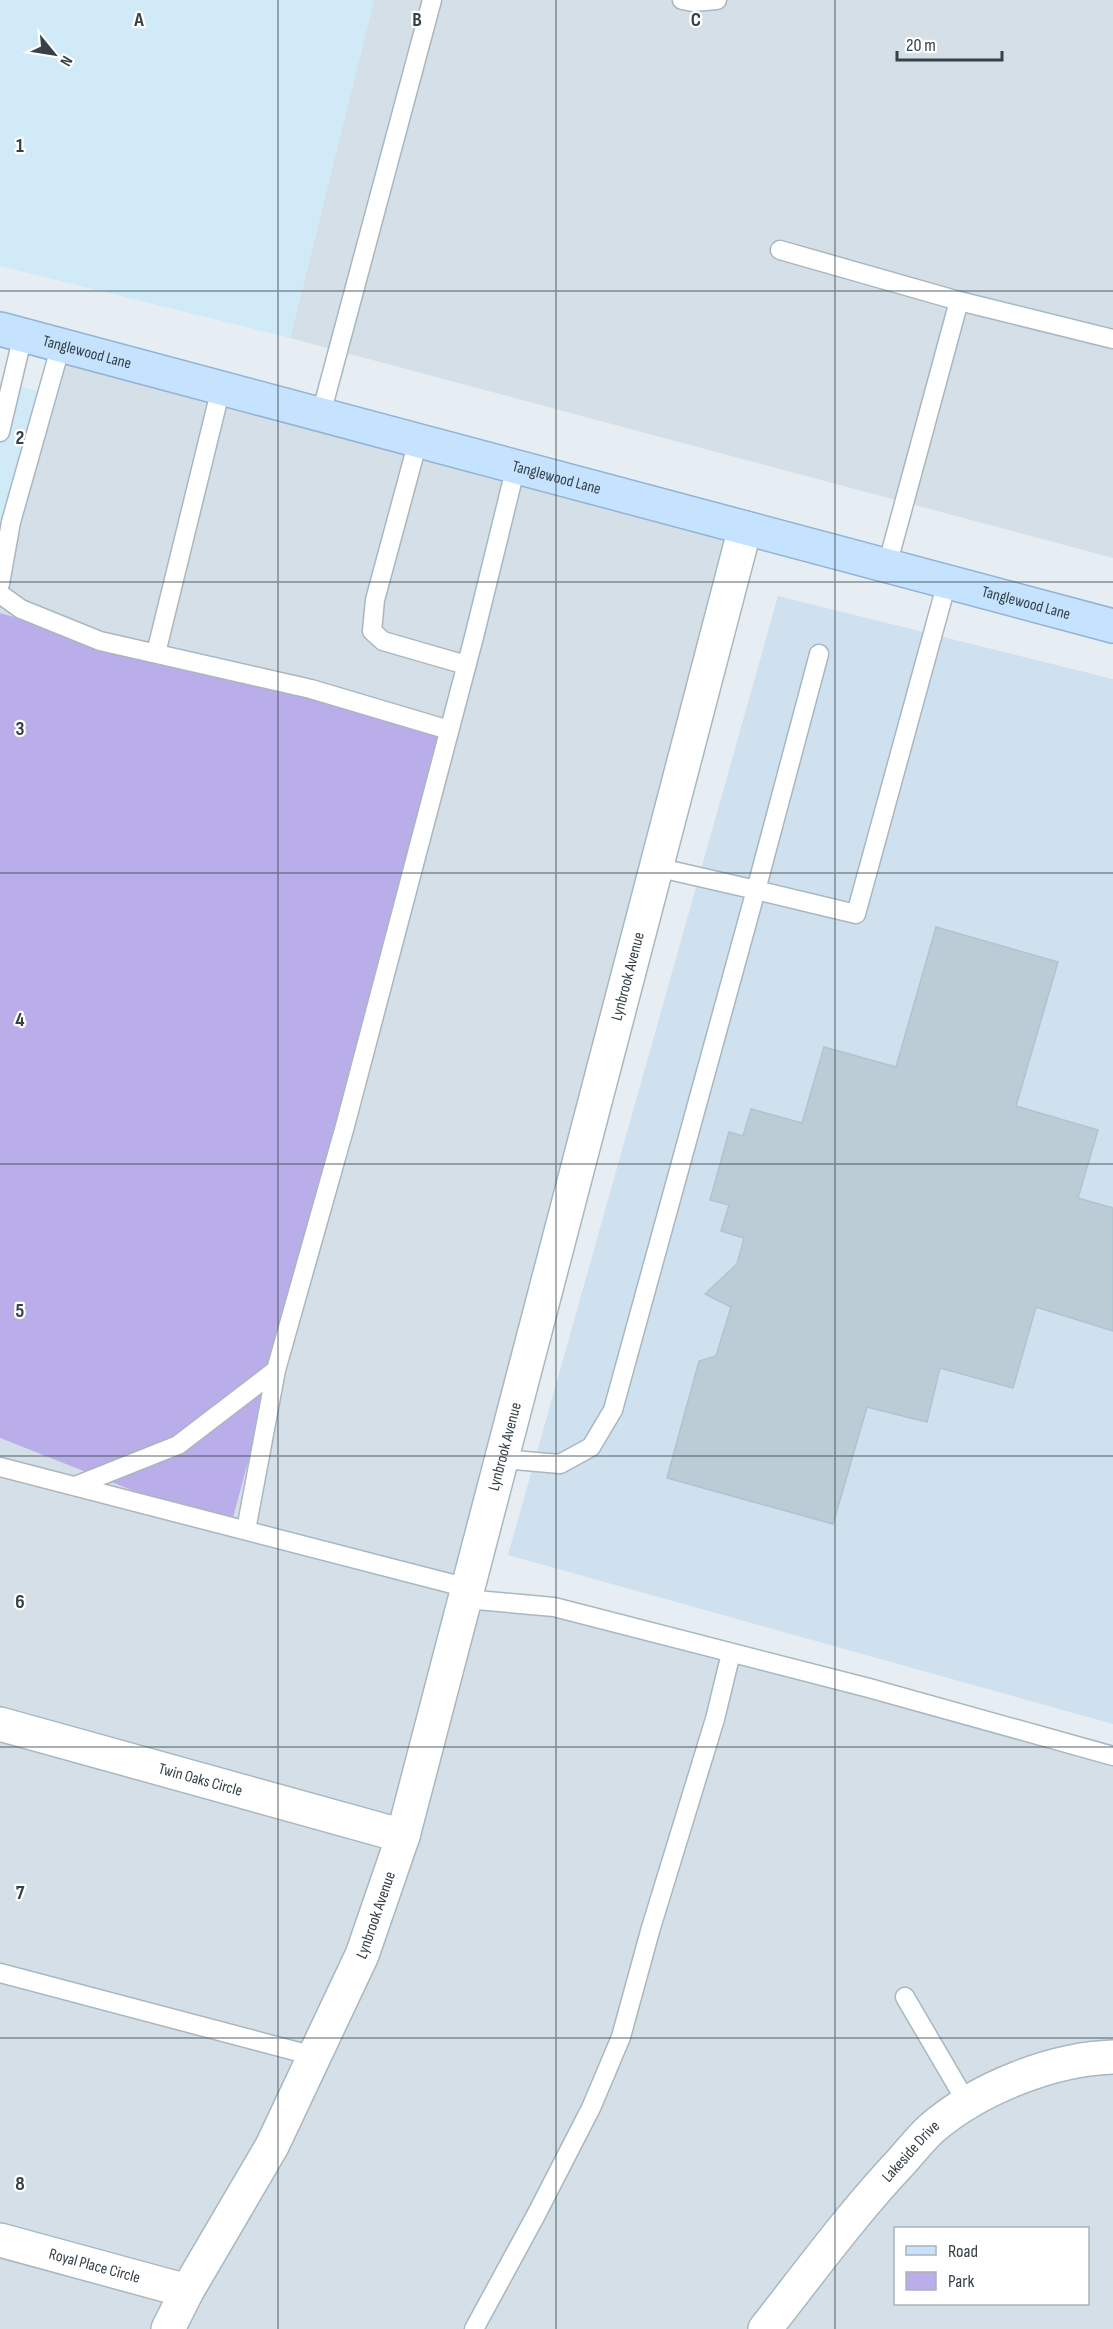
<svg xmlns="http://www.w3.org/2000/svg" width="1113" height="2329" font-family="'Sofia Sans Condensed',sans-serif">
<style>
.residential{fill:#d4dfe8;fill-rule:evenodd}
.commercial{fill:#d0eaf7}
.education{fill:#cfe0ee}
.green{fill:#b9adea}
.building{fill:#bbccd6;stroke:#aec4d1;stroke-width:1.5}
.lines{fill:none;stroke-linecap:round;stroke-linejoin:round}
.service-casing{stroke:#a8b7c0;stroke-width:21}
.minor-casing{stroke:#a8b7c0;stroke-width:36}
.secondary-casing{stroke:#92b3d2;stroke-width:36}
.service{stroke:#fff;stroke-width:18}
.minor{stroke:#fff;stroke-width:33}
.secondary{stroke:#c5e2ff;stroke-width:33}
.grid{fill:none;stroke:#354147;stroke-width:1.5;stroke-opacity:0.55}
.labels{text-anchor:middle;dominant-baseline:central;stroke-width:4.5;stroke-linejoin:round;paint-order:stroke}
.street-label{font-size:16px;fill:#354147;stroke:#fff}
.grid-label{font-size:20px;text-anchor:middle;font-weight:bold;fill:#354147;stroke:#fff;stroke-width:4.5;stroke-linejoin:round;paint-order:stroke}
</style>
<rect width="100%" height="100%" fill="#e6eef4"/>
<path class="residential" d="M374,0h739v558l-823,-220z
M68,347l677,181 -278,1064 259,65 387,105v567h-1113v-891l230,91 213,-796 -443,-120v-9zM896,2228h192v76h-192z"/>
<path class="commercial" d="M0,0h374l-84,338 -290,-72z
M0,381l55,15 -55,208z"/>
<path class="education" d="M778,596l335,83v1045l-605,-169z"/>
<path class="green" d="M0,613l444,120 -214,796 -230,-91z"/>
<path class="building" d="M936,927l122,35 -42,144 82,24 -20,68 35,10v123l-77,-24 -23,81 -73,-20 -13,54 -60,-15 -34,117 -166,-46 32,-117 17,-5 15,-49 -26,-13 32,-30 7,-26 -23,-7 8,-26 -19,-5 19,-68 14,4 8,-27 51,14 22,-76 72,20z"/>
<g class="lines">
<g class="service-casing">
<path id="service" d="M682,0l11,2 24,-2
M780,250l179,51
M321,414l111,-414
M0,432l23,-97
M418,441l-43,159 -3,31 11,10 83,24
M887,566l72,-265 154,38
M0,584l11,-62 50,-177
M0,594l21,15 79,32 211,48 138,41
M156,653l65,-265
M819,654l-63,236 100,24 91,-332
M502,1459l58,5 31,-17 22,-37 143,-520 -100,-23
M0,1467l468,121
M75,1486l103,-41 98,-75
M246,1530l30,-160 69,-244 129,-489 42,-171
M465,1599l89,8 315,81 244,68
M0,1973l314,83
M905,1997l62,106
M474,2329l62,-114 55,-107 30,-71 29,-106 65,-212 16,-66"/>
</g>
<g class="minor-casing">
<g id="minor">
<path id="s1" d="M0,1724l403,112"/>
<path id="s2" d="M0,2240l187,51"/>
<path id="s3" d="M168,2329l19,-38 85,-145 90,-191 41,-119 342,-1308"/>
<path id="s4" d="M765,2329c44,-56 87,-115 136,-167 10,-11 20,-24 31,-34 47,-40 120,-69 181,-71"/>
</g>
</g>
<g class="secondary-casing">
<g id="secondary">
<path id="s5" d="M0,329l1113,297"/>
</g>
</g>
<use href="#service" class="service"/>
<use href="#minor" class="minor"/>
<use href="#secondary" class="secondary"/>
</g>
<path class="grid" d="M278,0v2329M556,0v2329M835,0v2329M0,291h1113M0,582h1113M0,873h1113M0,1164h1113M0,1456h1113M0,1747h1113M0,2038h1113"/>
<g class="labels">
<g class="street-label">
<text stroke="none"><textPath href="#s5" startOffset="90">Tanglewood Lane</textPath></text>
<text stroke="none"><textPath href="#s5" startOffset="576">Tanglewood Lane</textPath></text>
<text stroke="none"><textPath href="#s5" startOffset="1062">Tanglewood Lane</textPath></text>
<text stroke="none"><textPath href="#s3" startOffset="1436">Lynbrook Avenue</textPath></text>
<text stroke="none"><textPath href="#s3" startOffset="950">Lynbrook Avenue</textPath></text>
<text stroke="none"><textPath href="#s1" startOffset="208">Twin Oaks Circle</textPath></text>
<text stroke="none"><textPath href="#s3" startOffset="464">Lynbrook Avenue</textPath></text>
<text stroke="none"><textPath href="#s4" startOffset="230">Lakeside Drive</textPath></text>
<text stroke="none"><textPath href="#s2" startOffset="98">Royal Place Circle</textPath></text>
</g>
</g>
<g class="grid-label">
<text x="139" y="26">A</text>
<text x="417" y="26">B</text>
<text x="696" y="26">C</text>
<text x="20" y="152">1</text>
<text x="20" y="444">2</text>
<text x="20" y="735">3</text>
<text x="20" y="1026">4</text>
<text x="20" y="1317">5</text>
<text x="20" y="1608">6</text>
<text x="20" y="1899">7</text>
<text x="20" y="2190">8</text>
</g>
<rect x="894" y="2227" width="195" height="78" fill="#ffffff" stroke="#aeb3b5" stroke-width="1.5"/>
<rect x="906" y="2246" width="30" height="9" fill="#c5e2ff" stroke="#aeb3b5" stroke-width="1.5"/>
<text x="948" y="2257" font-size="18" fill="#354147">Road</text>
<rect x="906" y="2272" width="30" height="18" fill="#b9adea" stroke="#aeb3b5" stroke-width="1.5"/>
<text x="948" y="2287" font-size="18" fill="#354147">Park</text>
<g transform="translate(54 54) rotate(120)" stroke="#ffffff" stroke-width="4.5" paint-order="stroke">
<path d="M0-4.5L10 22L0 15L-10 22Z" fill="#354147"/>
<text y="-9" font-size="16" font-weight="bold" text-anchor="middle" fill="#354147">N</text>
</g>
<path d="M897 51v9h105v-9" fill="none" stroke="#354147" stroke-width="3"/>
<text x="906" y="51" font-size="18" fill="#354147" stroke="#ffffff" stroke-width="4.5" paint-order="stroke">20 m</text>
</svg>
